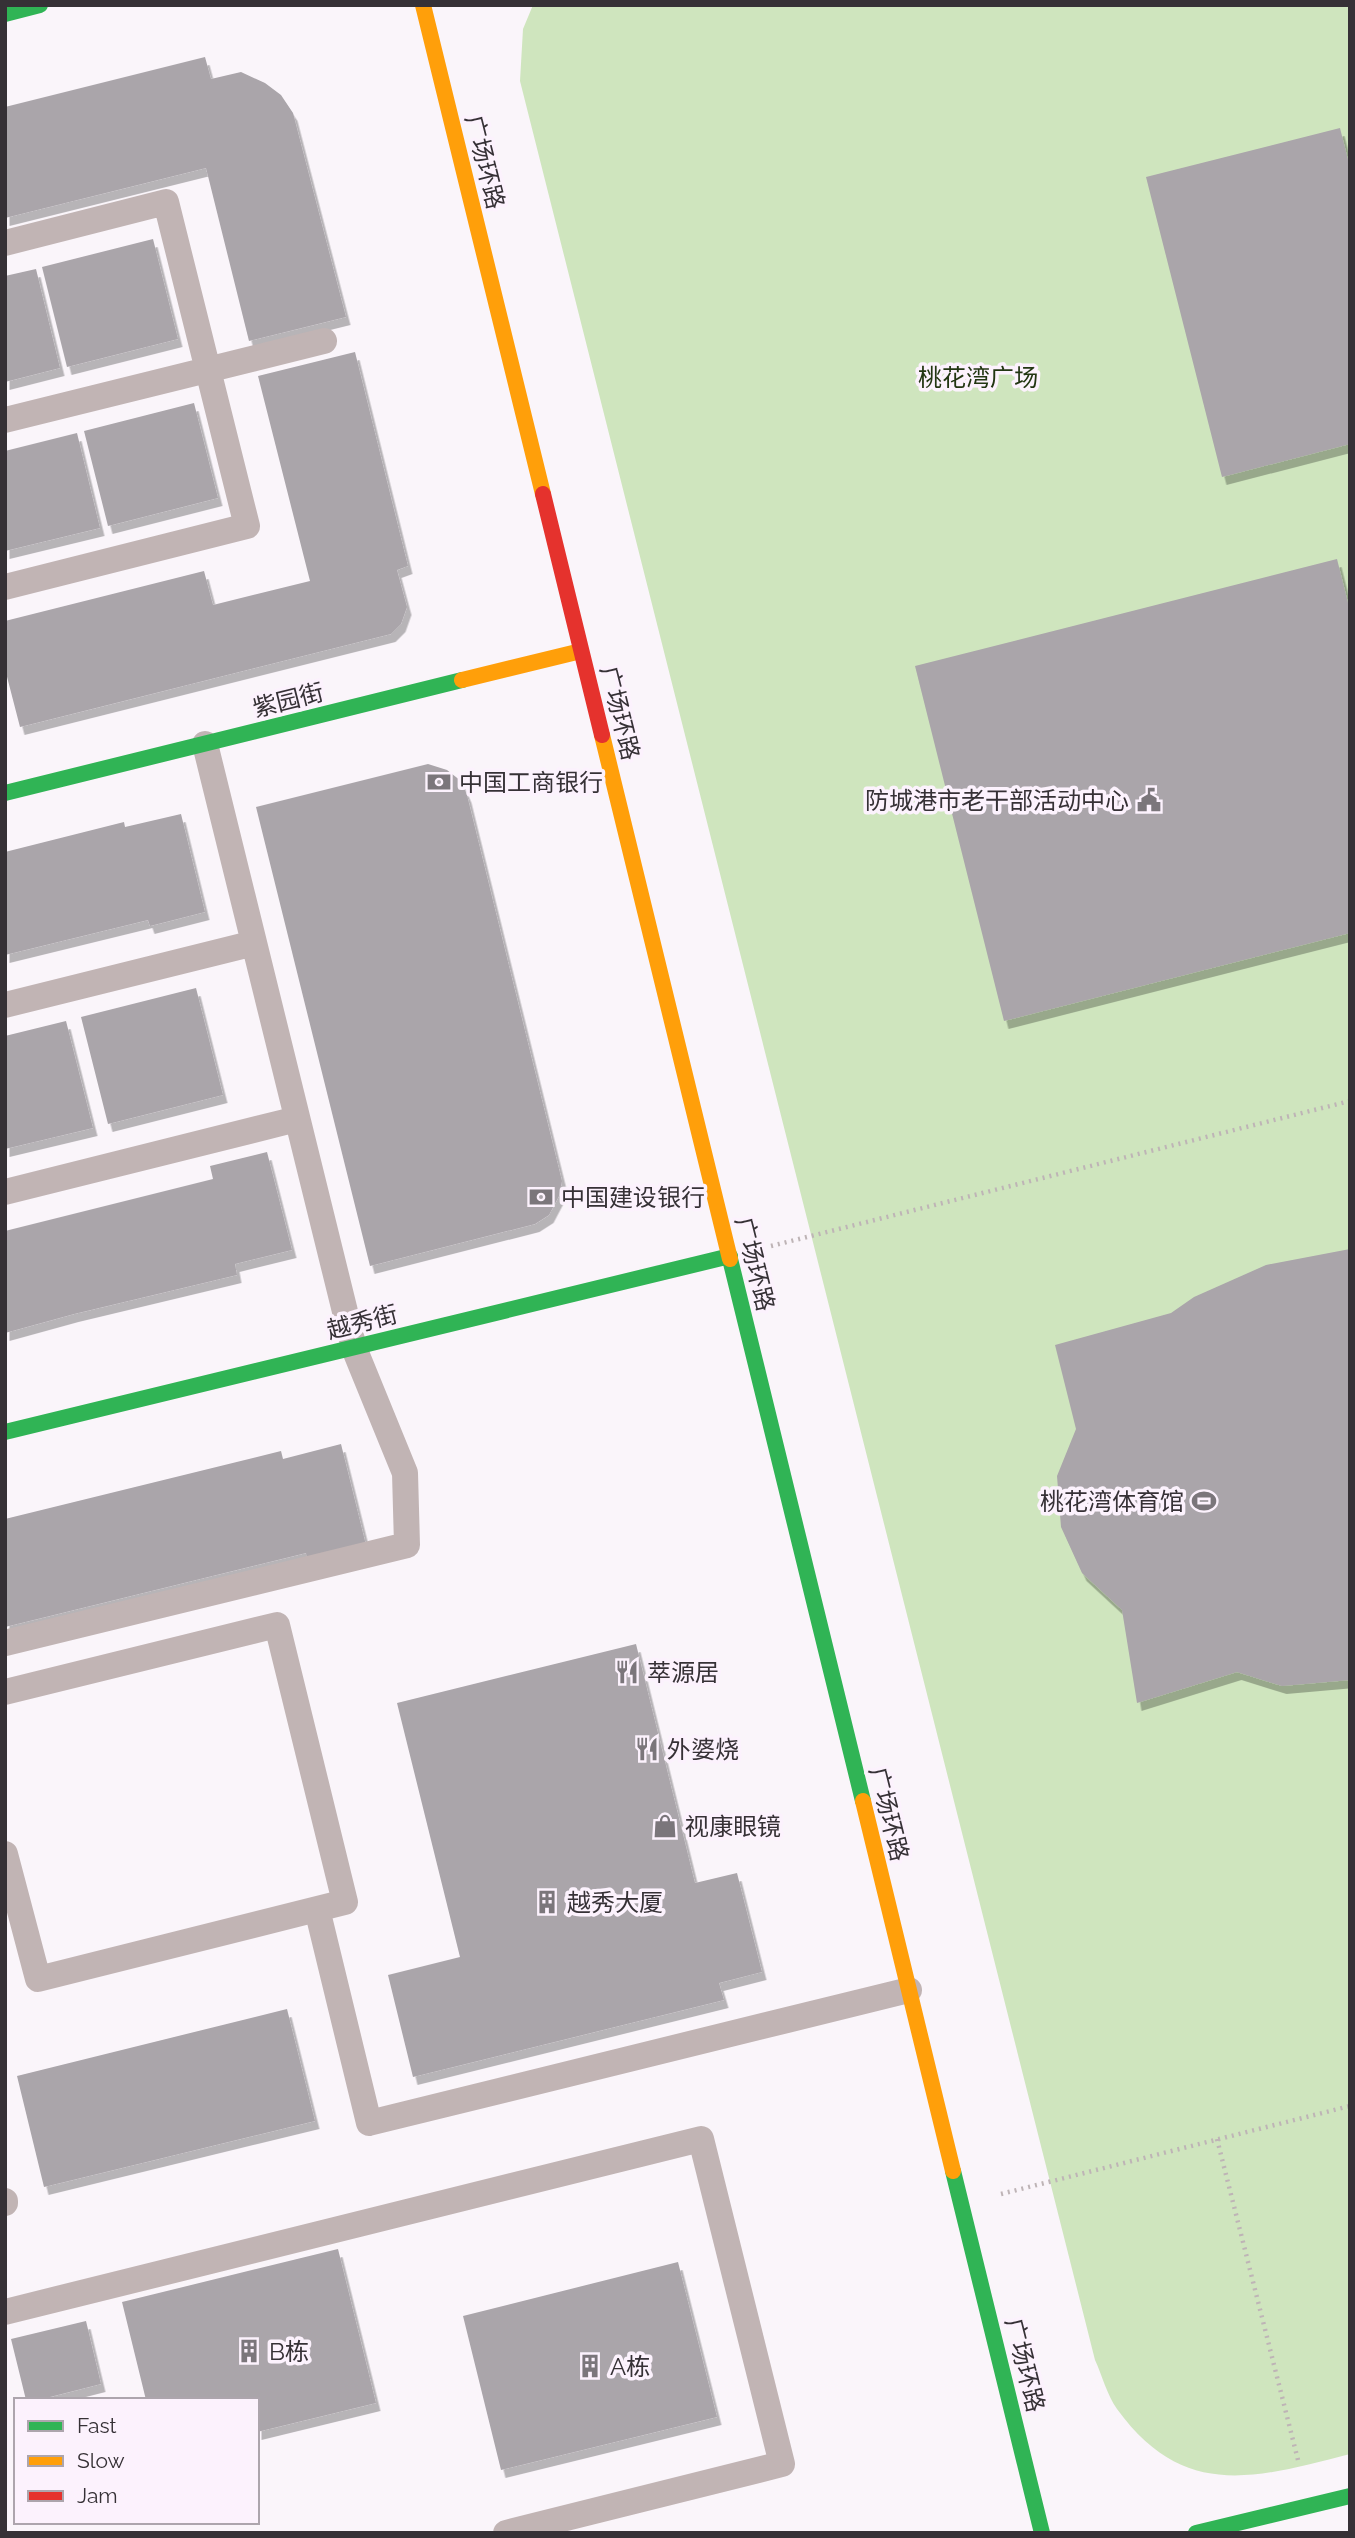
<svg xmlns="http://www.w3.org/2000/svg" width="1355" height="2538" font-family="Raleway,'Noto Sans SC',sans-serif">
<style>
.green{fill:#cfe5be}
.building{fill:#aaa5aa;filter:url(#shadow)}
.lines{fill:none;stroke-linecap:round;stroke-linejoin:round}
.path{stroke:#beb4b6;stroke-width:4.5;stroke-dasharray:2 5;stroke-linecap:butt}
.lane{stroke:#c1b4b4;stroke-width:26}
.fast{stroke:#30b455;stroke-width:16}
.slow{stroke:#ff9f0a;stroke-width:16}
.jam{stroke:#e5322d;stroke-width:16}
.labels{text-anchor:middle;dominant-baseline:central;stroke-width:7;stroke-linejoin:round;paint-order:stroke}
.street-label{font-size:24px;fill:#363136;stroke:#fcf2fd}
.park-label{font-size:24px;fill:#223612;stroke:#fcf2fd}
.poi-label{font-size:24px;fill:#363136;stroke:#fcf2fd;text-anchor:start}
</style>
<defs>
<filter id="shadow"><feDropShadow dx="4.5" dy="8" stdDeviation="0" flood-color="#0004"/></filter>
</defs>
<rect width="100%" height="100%" fill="#faf5fa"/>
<path class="green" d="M533,5h817v2449c-94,24 -166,47 -233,-45 -10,-14 -15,-34 -22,-49l-575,-2279 3,-52z"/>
<path class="building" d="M205,57l6,22 30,-7 24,11 16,12 12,18 53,204 -97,24 -43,-173 -201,50v-111z
M1340,128l10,40v276l-128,33 -76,-300z
M153,239l25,100 -111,28 -25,-100z
M36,269l24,99 -55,14v-106z
M355,352l53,214 -11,4 10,37 -6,17 -10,10 -371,93 -15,-58v-48l199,-50 9,34 97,-24 -52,-205z
M194,403l24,95 -110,28 -24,-95z
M77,433l23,95 -95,23v-100z
M1337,559l13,52v322l-346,88 -89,-355z
M428,764l19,6 14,11 6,14 95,386 -3,15 -10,19 -14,9 -165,42 -114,-459z
M181,814l24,98 -55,14 -2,-6 -143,35v-103l119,-30 1,5z
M196,988l27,107 -115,29 -27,-107z
M66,1021l27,107 -88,21v-113z
M267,1152l25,98 -57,14 2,11 -163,39 -69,19v-102l208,-52 -3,-13z
M1350,1249v431l-68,6 -45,-14 -100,31 -15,-93 -40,-37 -21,-46 -4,-51 19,-47 -21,-84 116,-32 23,-16 72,-32z
M341,1444l25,101 -59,14 -1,-6 -301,74v-108l276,-68 2,8z
M636,1644l59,239 42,-10 25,99 -43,11 5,17 -311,77 -25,-102 72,-18 -63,-254z
M287,2009l28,112 -271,66 -27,-111z
M338,2249l38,154 -119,29v-32h-111l-24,-98z
M678,2262l39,155 -216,53 -38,-154z
M86,2321l15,63 -63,16h-12l-15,-61z"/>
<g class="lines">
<path class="path" d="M771,1246l579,-145
M1217,2139l82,325
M1001,2194l349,-88"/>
<path class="lane" d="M5,243l161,-41 81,324 -242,61
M5,420l319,-79
M5,1005l249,-62
M5,1192l292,-73
M5,1643l402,-98 -2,-72 -51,-125 -149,-604
M5,1692l272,-67 68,277 -28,7 52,214 540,-133
M5,1854l33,125 279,-70
M5,2201v2
M5,2312l696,-173 81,325 -276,69"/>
<path class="fast" d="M5,14l35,-9
M5,793l457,-113
M730,1259l133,542
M5,1432l725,-176
M953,2171l89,362
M1196,2533l154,-37"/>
<path class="slow" d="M423,5l120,489
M462,680l119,-29
M602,735l128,524
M863,1801l90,370"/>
<path class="jam" d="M543,494l59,241"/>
</g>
<defs>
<g id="bank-bare" transform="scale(1.89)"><path d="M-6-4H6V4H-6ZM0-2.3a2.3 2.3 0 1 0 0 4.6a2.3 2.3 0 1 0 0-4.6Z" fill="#7b767b" stroke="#fcf2fd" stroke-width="2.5" paint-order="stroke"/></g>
<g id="civic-bare" transform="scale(1.89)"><path d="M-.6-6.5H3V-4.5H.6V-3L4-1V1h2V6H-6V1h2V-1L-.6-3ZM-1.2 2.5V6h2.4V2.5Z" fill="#7b767b" stroke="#fcf2fd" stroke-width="2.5" paint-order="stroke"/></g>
<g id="stadium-bare" transform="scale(1.89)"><path d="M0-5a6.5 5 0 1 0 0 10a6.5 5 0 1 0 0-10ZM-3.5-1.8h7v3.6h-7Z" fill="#7b767b" stroke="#fcf2fd" stroke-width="2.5" paint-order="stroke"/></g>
<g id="restaurant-bare" transform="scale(1.89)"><path d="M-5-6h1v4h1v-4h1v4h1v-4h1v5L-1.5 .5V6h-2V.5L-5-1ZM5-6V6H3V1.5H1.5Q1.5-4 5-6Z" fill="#7b767b" stroke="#fcf2fd" stroke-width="2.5" paint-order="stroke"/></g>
<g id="shop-bare" transform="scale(1.89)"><path d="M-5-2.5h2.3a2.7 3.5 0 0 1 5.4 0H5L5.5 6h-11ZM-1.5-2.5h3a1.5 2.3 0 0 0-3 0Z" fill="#7b767b" stroke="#fcf2fd" stroke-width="2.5" paint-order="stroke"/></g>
<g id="building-bare" transform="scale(1.89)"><path d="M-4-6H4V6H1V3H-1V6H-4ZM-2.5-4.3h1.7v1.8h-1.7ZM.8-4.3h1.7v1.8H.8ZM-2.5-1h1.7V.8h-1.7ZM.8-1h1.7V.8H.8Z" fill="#7b767b" stroke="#fcf2fd" stroke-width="2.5" paint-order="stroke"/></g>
</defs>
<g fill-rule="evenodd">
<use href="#bank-bare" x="439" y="782"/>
<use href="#civic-bare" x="1149" y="800"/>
<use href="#bank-bare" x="541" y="1197"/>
<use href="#stadium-bare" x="1204" y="1501"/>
<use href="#restaurant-bare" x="627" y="1672"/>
<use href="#restaurant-bare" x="647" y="1749"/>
<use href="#shop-bare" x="665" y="1826"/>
<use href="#building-bare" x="547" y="1902"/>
<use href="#building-bare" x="249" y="2351"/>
<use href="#building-bare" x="590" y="2366"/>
</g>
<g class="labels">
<g class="street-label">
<text transform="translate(485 162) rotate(76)">广场环路</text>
<text transform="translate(288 700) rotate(-14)">紫园街</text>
<text transform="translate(620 713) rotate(76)">广场环路</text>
<text transform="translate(755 1264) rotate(76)">广场环路</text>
<text transform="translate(362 1322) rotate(-14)">越秀街</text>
<text transform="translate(889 1814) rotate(76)">广场环路</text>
<text transform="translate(1025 2365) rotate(76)">广场环路</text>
</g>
<g class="park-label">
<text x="978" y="377">桃花湾广场</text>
</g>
<g class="poi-label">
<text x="459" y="782">中国工商银行</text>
<text x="1129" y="800" text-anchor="end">防城港市老干部活动中心</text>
<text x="561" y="1197">中国建设银行</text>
<text x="1184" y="1501" text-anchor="end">桃花湾体育馆</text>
<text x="647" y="1672">萃源居</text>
<text x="667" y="1749">外婆烧</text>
<text x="685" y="1826">视康眼镜</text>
<text x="567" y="1902">越秀大厦</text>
<text x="269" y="2351">B栋</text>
<text x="610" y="2366">A栋</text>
</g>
</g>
<rect width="1355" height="2538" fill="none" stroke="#363136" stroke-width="14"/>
<rect x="14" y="2398" width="245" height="126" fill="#fcf2fd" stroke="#ada5ad" stroke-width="2"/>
<rect x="28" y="2421" width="35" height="10" fill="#30b455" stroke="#ada5ad" stroke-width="2"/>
<text x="77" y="2433" font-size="21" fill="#363136">Fast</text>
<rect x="28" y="2456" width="35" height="10" fill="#ff9f0a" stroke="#ada5ad" stroke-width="2"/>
<text x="77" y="2468" font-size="21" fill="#363136">Slow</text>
<rect x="28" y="2491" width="35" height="10" fill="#e5322d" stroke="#ada5ad" stroke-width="2"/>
<text x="77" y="2503" font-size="21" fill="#363136">Jam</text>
</svg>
